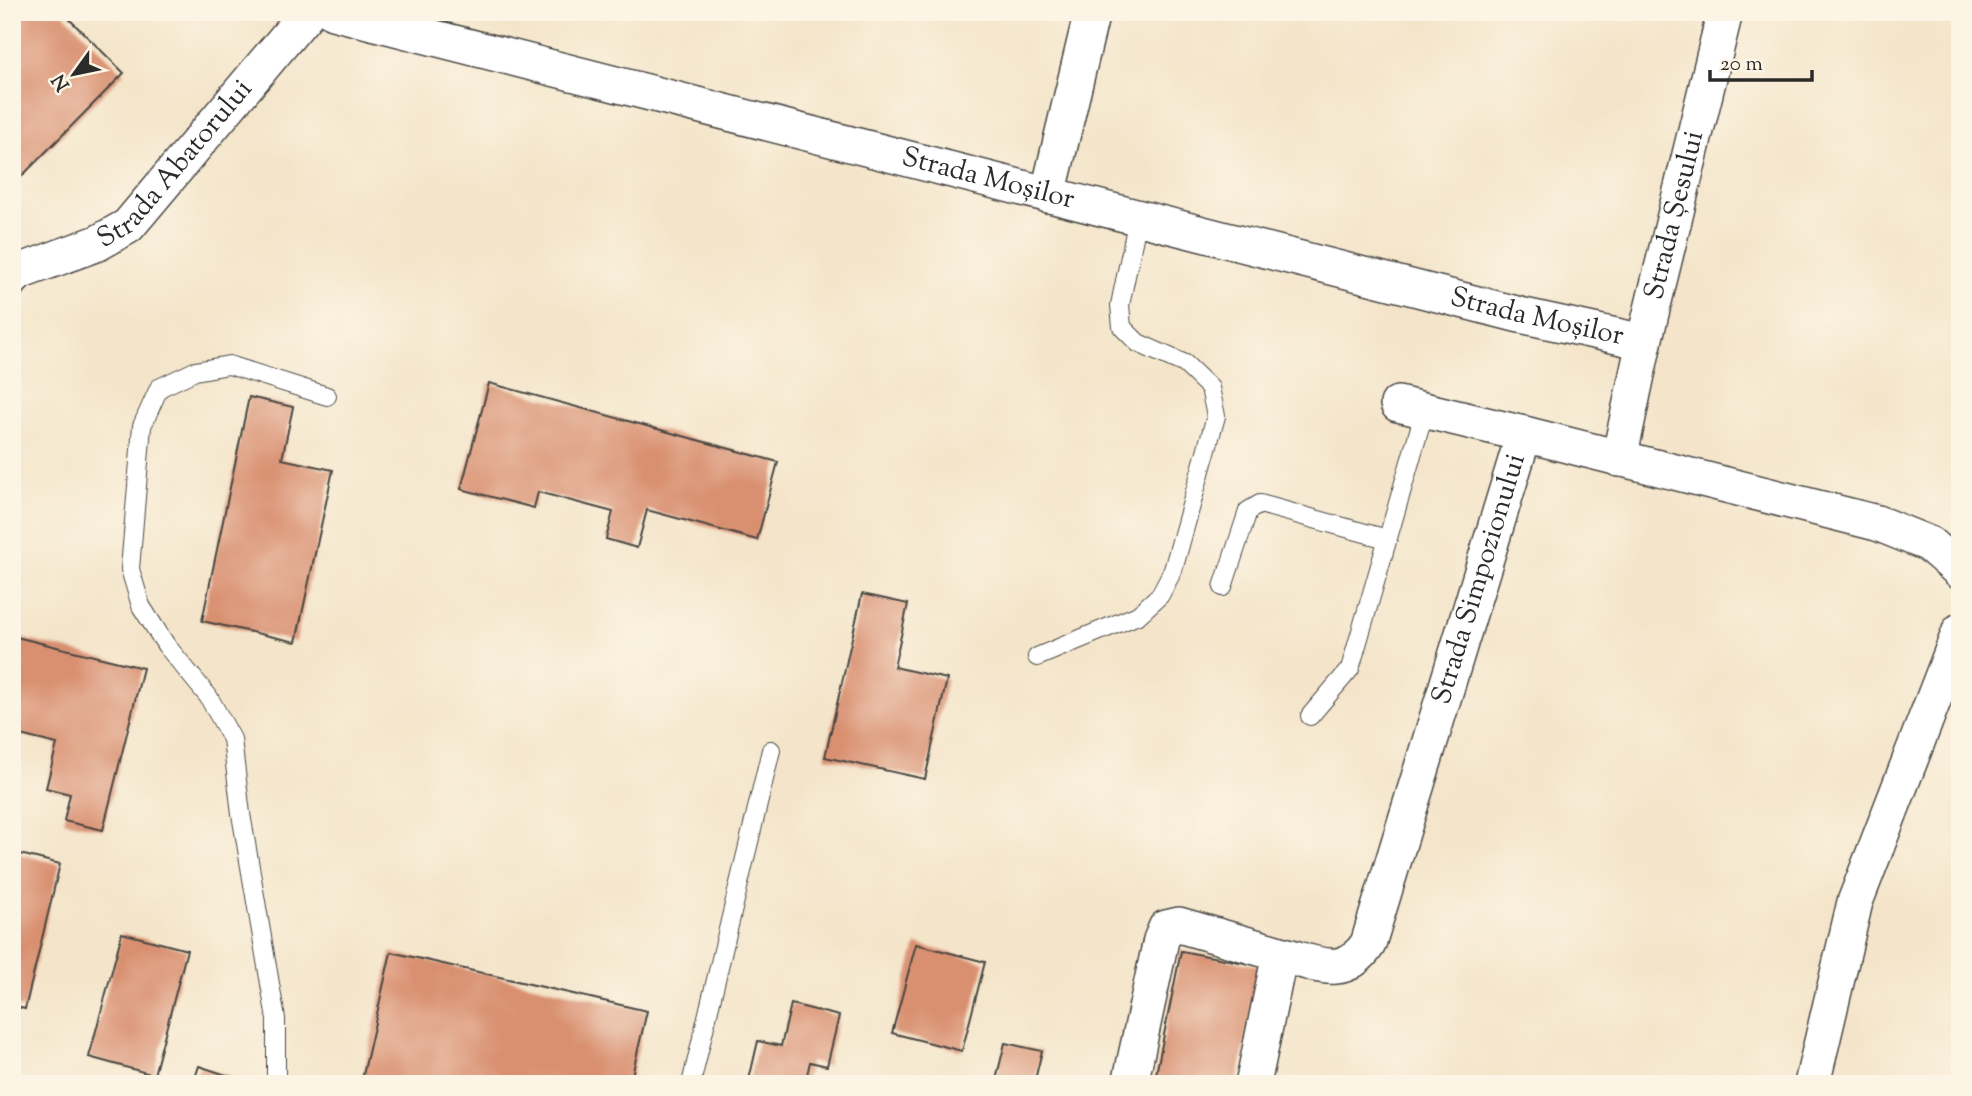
<svg xmlns="http://www.w3.org/2000/svg" width="1972" height="1096" font-family="'Sorts Mill Goudy',serif">
<style>
.building{fill:#d99071}
.lines{fill:none;stroke-linecap:round;stroke-linejoin:round}
.lane-casing{stroke:#494743;stroke-width:20}
.street-casing{stroke:#494743;stroke-width:38}
.lane{stroke:#fff;stroke-width:18}
.street{stroke:#fff;stroke-width:35}
.labels{text-anchor:middle;dominant-baseline:central;stroke-width:6;stroke-linejoin:round;paint-order:stroke}
.street-label{font-size:28px;fill:#2b2b2b;stroke:#fcf5e5}
</style>
<rect width="100%" height="100%" fill="#fcf5e5"/>
<filter id="ink" filterUnits="userSpaceOnUse"><feTurbulence type="fractalNoise" baseFrequency=".0143" numOctaves="2"/><feDisplacementMap in="SourceGraphic" scale="14" xChannelSelector="R" yChannelSelector="G"/><feConvolveMatrix kernelMatrix="1 2 1 2 8 2 1 2 1" color-interpolation-filters="sRGB"/></filter>
<filter id="wash" filterUnits="userSpaceOnUse"><feTurbulence type="fractalNoise" baseFrequency=".00686" numOctaves="4" result="noise"/><feDisplacementMap in="SourceGraphic" scale="28" xChannelSelector="R" yChannelSelector="G"/><feGaussianBlur stdDeviation="1.57" result="paint"/><feColorMatrix in="noise" values="0 0 0 0 0 0 0 0 0 0 0 0 0 0 0 0 0 1.4 0 .05"/><feComposite in="paint" operator="in"/></filter>
<g filter="url(#wash)">
<rect width="100%" height="100%" fill="#f4e5ca"/>
<g id="blocks">
<path class="building" d="M12,12h50l62,61 -112,113z
M489,383l289,79 -21,78 -110,-30 -10,38 -31,-9 7,-27 -75,-20 -4,16 -73,-19z
M249,397l44,10 -11,52 51,11 -37,172 -94,-21z
M862,594l46,10 -14,63 53,12 -22,100 -100,-22z
M12,636l131,32 -40,162 -39,-9 6,-27 -24,-6 11,-44 -45,-11z
M12,852l48,12 -35,145 -13,-3z
M122,933l65,17 -33,125 -65,-18z
M916,944l69,18 -23,89 -70,-18z
M1181,951l80,15 -24,118h-83z
M391,952l256,59 -17,73h-269z
M791,1004l48,12 -12,50 -17,-4 -5,22h-57l10,-43 23,5z
M1005,1043l37,8 -8,33h-39z
M199,1066l51,17v1h-57z"/>
</g>
</g>
<g filter="url(#ink)">
<use href="#blocks" fill-opacity="0" stroke="#494743" stroke-width="2"/>
<g class="lines">
<g class="lane-casing">
<path id="lane" d="M1223,587l25,-76 12,-7 127,35
M1037,657l101,-42 22,-20 13,-25 43,-154 -6,-28 -25,-24 -47,-21 -16,-16 -2,-22 18,-87
M1310,716l40,-47 75,-259
M276,1084v-65l-35,-205 -9,-75 -24,-43 -42,-51 -25,-39 -11,-37 12,-143 17,-38 36,-17 34,-6 98,31
M691,1084l80,-334"/>
</g>
<g class="street-casing">
<g id="street">
<path id="s1" d="M333,12l1187,303 124,27"/>
<path d="M1048,195l44,-183"/>
<path id="s2" d="M12,279l7,-7 79,-29 30,-17 180,-214"/>
<path d="M1398,404l126,30"/>
<path id="s3" d="M1619,459l25,-117 81,-330"/>
<path d="M1130,1084l31,-144 5,-12 13,-3 101,29"/>
<path id="s4" d="M1253,1084l27,-130c36,9 63,27 88,-10l156,-510 353,89 52,21 31,27"/>
<path d="M1812,1084l43,-182 105,-271"/>
</g>
</g>
<use href="#lane" class="lane"/>
<use href="#street" class="street"/>
</g>
</g>
<g class="labels">
<g class="street-label">
<text stroke="none"><textPath href="#s2" startOffset="205">Strada Abatorului</textPath></text>
<text stroke="none"><textPath href="#s1" startOffset="676">Strada Moșilor</textPath></text>
<text stroke="none"><textPath href="#s3" startOffset="250">Strada Șesului</textPath></text>
<text stroke="none"><textPath href="#s1" startOffset="1242">Strada Moșilor</textPath></text>
<text stroke="none"><textPath href="#s4" startOffset="612">Strada Simpozionului</textPath></text>
</g>
</g>
<rect width="1972" height="1096" fill="none" stroke="#fcf5e5" stroke-width="42"/>
<g transform="translate(74 74) rotate(237)" stroke="#fcf5e5" stroke-width="5" paint-order="stroke">
<path d="M0-5L12 26L0 18L-12 26Z" fill="#2b2b2b"/>
<text y="-10" font-size="19" font-weight="bold" text-anchor="middle" fill="#2b2b2b">N</text>
</g>
<path d="M1710 70v10h102v-10" fill="none" stroke="#2b2b2b" stroke-width="3.5"/>
<text x="1720" y="70" font-size="21" fill="#2b2b2b" stroke="#fcf5e5" stroke-width="5" paint-order="stroke">20 m</text>
</svg>
